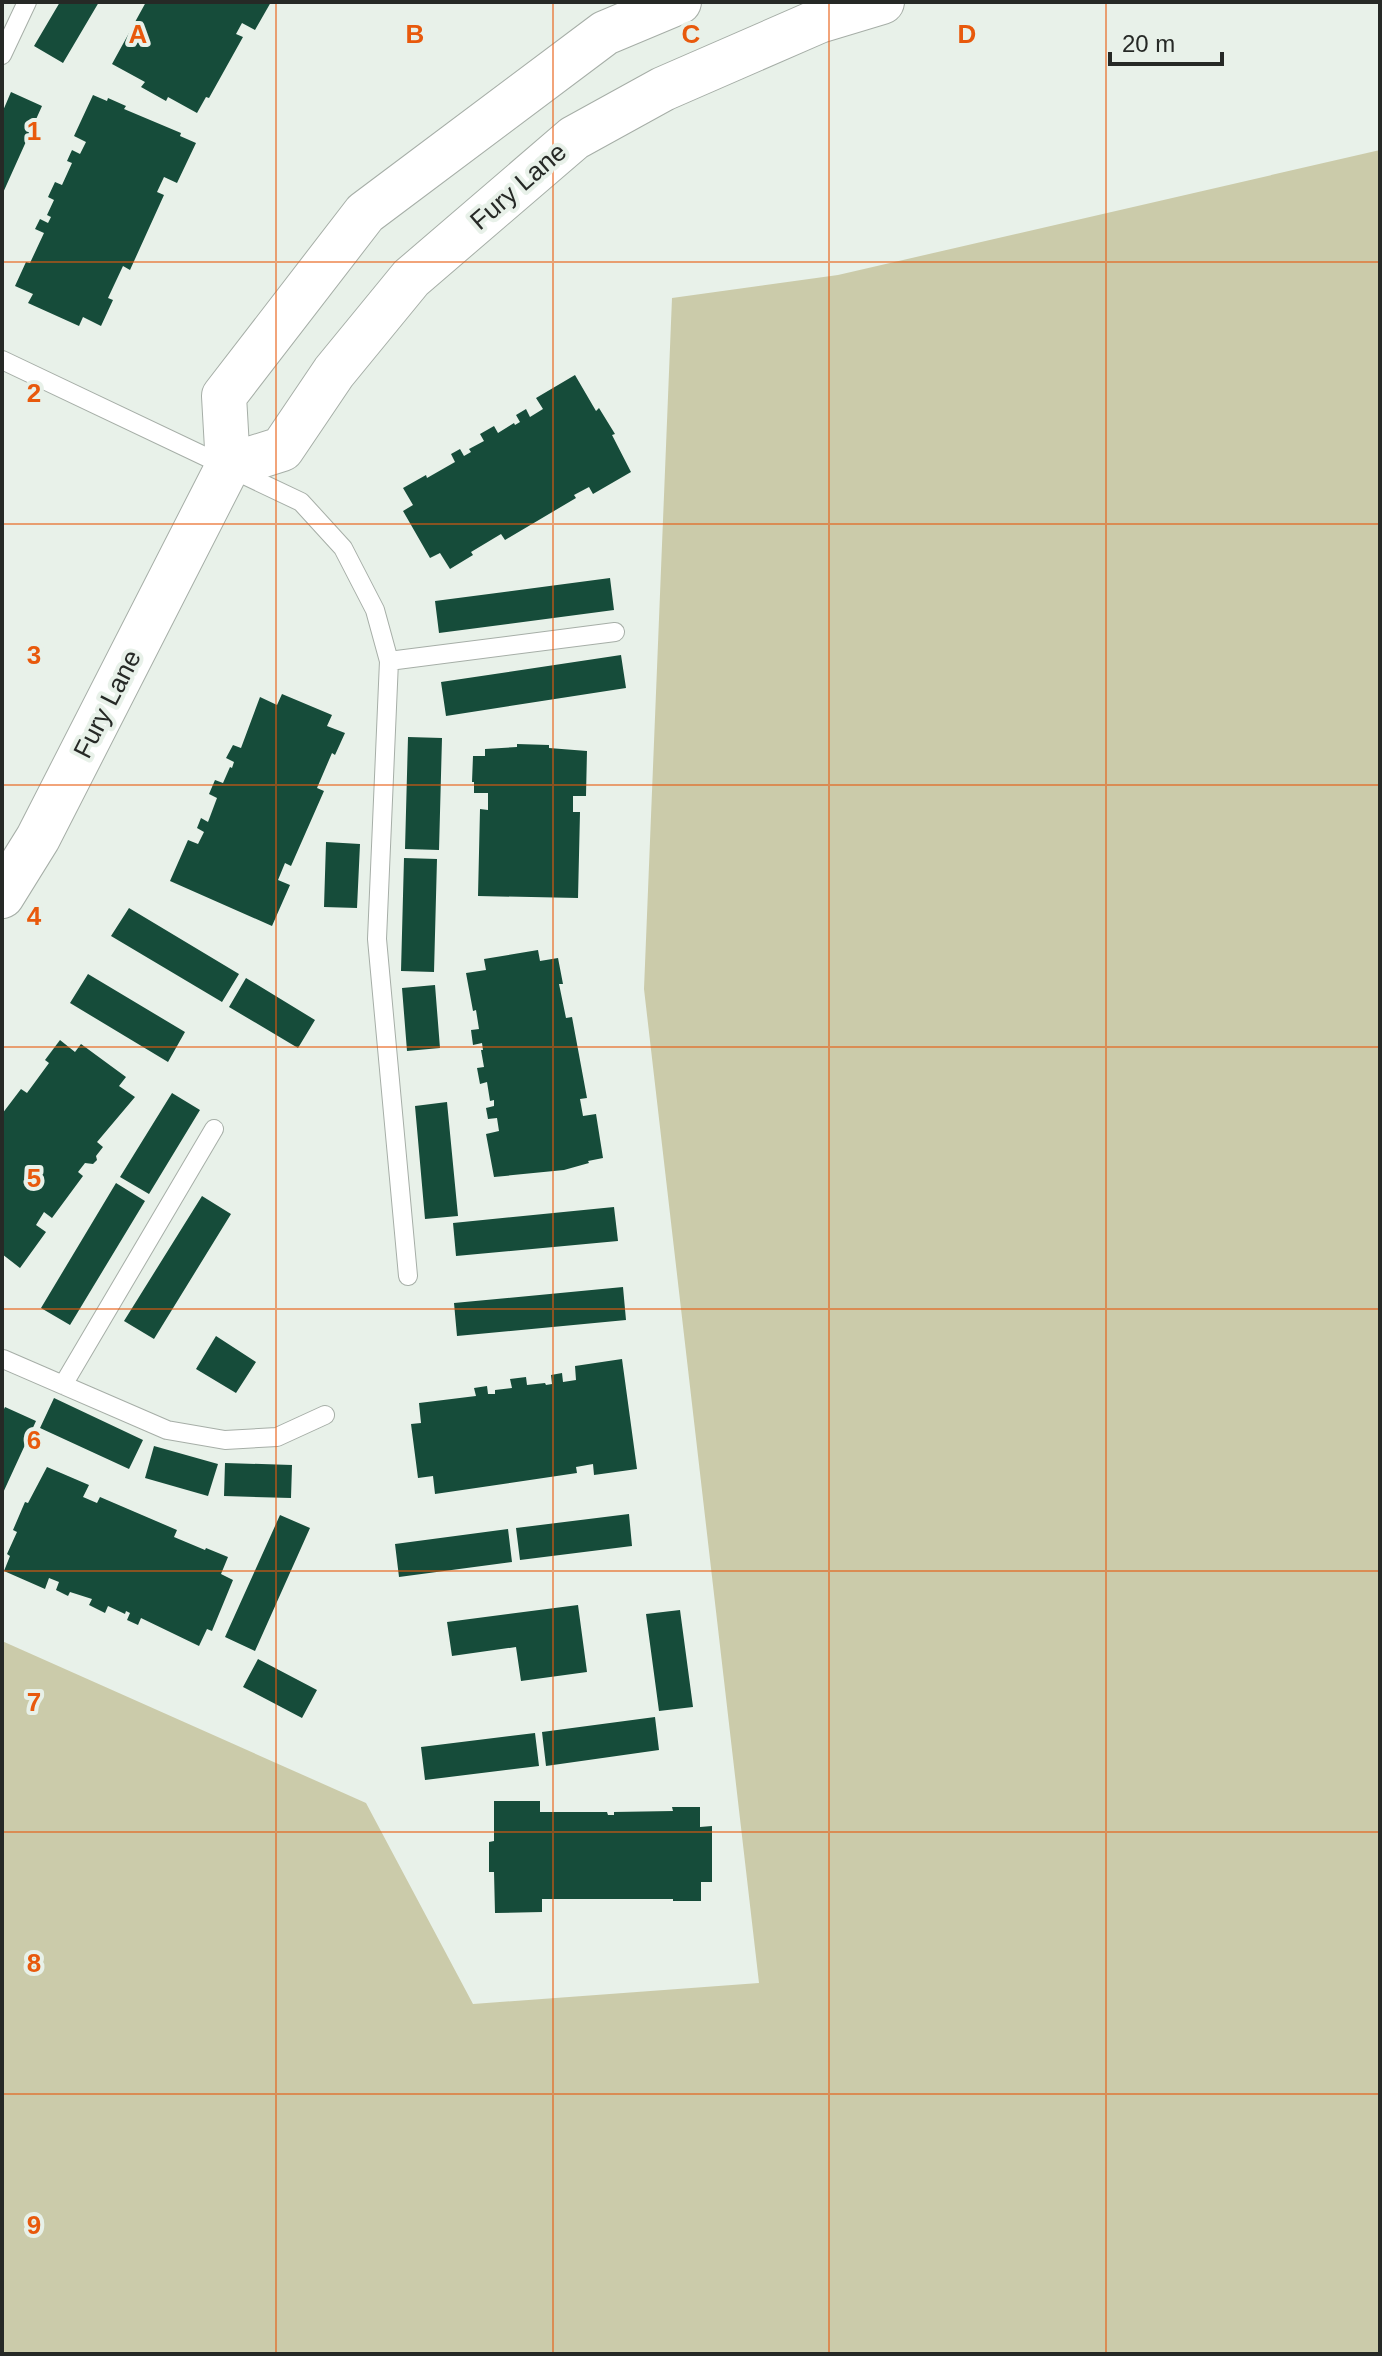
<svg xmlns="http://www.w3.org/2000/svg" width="1382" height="2356" font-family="Arial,sans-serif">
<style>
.green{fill:#cbcbaa}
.building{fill:#164c3a}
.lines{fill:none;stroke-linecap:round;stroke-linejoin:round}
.lane-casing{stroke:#a6aea7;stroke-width:20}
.secondary-casing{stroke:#a6aea7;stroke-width:46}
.lane{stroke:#fff;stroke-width:18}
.secondary{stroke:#fff;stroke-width:44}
.grid{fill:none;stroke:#e8590c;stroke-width:2;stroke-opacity:0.55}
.labels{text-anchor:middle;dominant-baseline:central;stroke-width:8;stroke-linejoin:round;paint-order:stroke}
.street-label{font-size:26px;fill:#262926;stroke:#e8f1e9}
.grid-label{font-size:26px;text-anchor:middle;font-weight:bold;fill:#e8590c;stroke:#e8f1e9;stroke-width:8;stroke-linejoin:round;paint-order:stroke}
</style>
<rect width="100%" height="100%" fill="#e8f1e9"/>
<path class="green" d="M1380,150v2204h-1378v-713l364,162 107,201 286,-21 -115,-994 28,-691 166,-23z"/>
<path class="building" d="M60,2h39l-36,61 -29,-17z
M146,2h125l-16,28 -13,-7 -6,11 7,3 -34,61 -3,-1 -9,16 -29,-16 -2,4 -25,-14 4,-5 -33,-18z
M11,92l31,14 -40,89v-82z
M93,95l14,6 1,-3 18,8 -2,3 57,24 -1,3 16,7 -19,40 -13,-6 -7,15 7,3 -34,75 -7,-4 -15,32 5,2 -12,26 -18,-9 -4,9 -51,-23 5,-9 -18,-8 11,-24 4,1 14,-30 -9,-4 5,-10 8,4 3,-6 -4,-2 7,-15 -6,-3 7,-15 7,3 10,-22 -5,-2 5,-11 8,4 6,-12 -12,-6z
M575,375l21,36 3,-3 16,26 -3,1 19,37 -38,22 -4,-7 -15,8 2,3 -71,42 -4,-6 -30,18 2,3 -23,14 -10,-16 -10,5 -27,-47 10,-6 -10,-17 23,-13 1,3 28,-16 -4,-8 9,-5 4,7 7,-4 -2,-3 15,-8 -4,-7 14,-8 4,7 16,-10 1,2 5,-3 -4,-7 10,-6 4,8 13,-8 -7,-11z
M610,578l4,32 -175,23 -4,-32z
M621,655l5,33 -180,28 -5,-34z
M282,694l50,21 -5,11 18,7 -10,22 -3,-2 -15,35 7,3 -33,75 -6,-3 -7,17 12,5 -18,41 -102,-45 18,-41 10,4 6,-12 -7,-4 4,-10 7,4 9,-24 -8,-4 6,-14 8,3 7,-16 2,1 2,-6 -8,-4 7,-13 8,3 19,-51 17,8z
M408,737l34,1 -3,112 -34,-1z
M517,744l32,1v3l38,3 -1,45h-13v16h7l-2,86 -100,-2 2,-87 8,1v-17h-14v-11h-2l1,-26h12v-7l32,-2z
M326,842l34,2 -3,64 -33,-1z
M404,858l33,1 -3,113 -33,-1z
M129,908l110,66 -17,28 -111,-66z
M538,950l2,11 18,-3 5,26h-4l7,34 6,-1 15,81 -7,1 3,17 13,-2 7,44 -15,3 1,2 -25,7 -70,7 -8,-43 13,-3 -2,-13 -9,1 -2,-11 8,-2v-6l-4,1 -3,-19 -7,2 -3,-16 7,-1 -3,-17h2l-1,-7 -9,2 -2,-15 8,-1 -3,-19 -3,1 -7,-38 20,-3 -2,-11z
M88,974l97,58 -17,30 -98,-59z
M246,978l69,42 -17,28 -69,-41z
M435,985l5,63 -33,3 -5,-63z
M60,1040l15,12 6,-8 45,33 -7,9 16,11 -38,45 6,5 -7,9 1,4 -4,4 -8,-1 -7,9 5,4 -31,42 -8,-6 -8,13 10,7 -26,36 -18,-14v-140l19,-25 6,4 22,-30 -4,-3z
M172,1093l28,17 -51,84 -29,-17z
M447,1102l11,114 -33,3 -10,-113z
M116,1183l29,18 -75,124 -29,-17z
M202,1196l29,18 -77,125 -30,-18z
M614,1207l4,34 -162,15 -3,-33z
M623,1287l3,33 -169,16 -3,-33z
M216,1336l40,26 -20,31 -40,-24z
M622,1359l15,110 -43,6 -1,-11 -17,3 1,6 -142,21 -2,-18 -15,2 -7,-54 10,-1 -2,-20 57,-7 -2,-8 13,-2 1,8h7v-4l17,-2 -2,-9 16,-2 1,8 18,-2 1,2 6,-1 -1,-9 11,-2 1,9 13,-2 -1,-14z
M54,1398l89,42 -14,29 -89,-41z
M5,1407l31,14 -34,74v-82z
M154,1446l64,18 -10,32 -63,-18z
M225,1463l67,2 -1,33 -67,-2z
M47,1467l42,18 -6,12 14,6 3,-6 77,33 -3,7 31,13 1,-2 22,9 -7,17 12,6 -21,51 -5,-2 -8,17 -58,-28 -3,7 -11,-5 3,-7 -4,-2 -1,3 -17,-8 -3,7 -16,-8 3,-6 -22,-7 -2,4 -12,-6 3,-8 -10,-4 -4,11 -41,-18 6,-15 -3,-2 10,-22 -4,-2 12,-28 3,1z
M629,1514l3,32 -112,14 -4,-32z
M280,1515l30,13 -55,123 -30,-14z
M508,1529l4,33 -113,15 -4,-33z
M578,1605l9,67 -66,9 -5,-34 -64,9 -5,-34z
M680,1610l13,97 -34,4 -13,-97z
M258,1659l59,31 -15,28 -59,-31z
M655,1717l4,33 -113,16 -4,-34z
M535,1733l4,33 -114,14 -4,-33z
M494,1801h46v11h67l1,3h6v-3l59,-1 -1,-4h28v20l12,-1v56h-11v19h-28v-2h-131v13l-47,1 -1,-41h-5v-30l5,-1z"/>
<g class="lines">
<g class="lane-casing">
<path id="lane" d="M2,55l25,-53
M2,360l299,142 42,46 32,62 14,51
M408,1276l-31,-337 12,-278 226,-29
M3,1359l164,71 58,10 52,-3 48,-22
M63,1385l151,-256"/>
</g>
<g class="secondary-casing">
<path id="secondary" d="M228,466l54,-17 52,-77 77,-94 163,-140 89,-49 156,-68 63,-19
M2,896l36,-58 190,-372 -4,-70 141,-183 240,-180 74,-31"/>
</g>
<use href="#lane" class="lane"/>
<use href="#secondary" class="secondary"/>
</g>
<path class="grid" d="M276,2v2352M553,2v2352M829,2v2352M1106,2v2352M2,262h1378M2,524h1378M2,785h1378M2,1047h1378M2,1309h1378M2,1571h1378M2,1832h1378M2,2094h1378"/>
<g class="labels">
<g class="street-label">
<text transform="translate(518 186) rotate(-41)">Fury Lane</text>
<text transform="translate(107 704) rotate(-63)">Fury Lane</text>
</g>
</g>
<g class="grid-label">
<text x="138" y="43">A</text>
<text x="415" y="43">B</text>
<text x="691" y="43">C</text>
<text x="967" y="43">D</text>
<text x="34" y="140">1</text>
<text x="34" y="402">2</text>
<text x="34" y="664">3</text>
<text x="34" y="925">4</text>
<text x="34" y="1187">5</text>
<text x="34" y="1449">6</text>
<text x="34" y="1711">7</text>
<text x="34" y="1972">8</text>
<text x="34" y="2234">9</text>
</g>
<rect width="1382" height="2356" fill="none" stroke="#262926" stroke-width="8"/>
<path d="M1110 52v12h112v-12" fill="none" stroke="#262926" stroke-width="4"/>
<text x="1122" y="52" font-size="24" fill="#262926" stroke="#e8f1e9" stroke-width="6" paint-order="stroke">20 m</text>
</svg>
